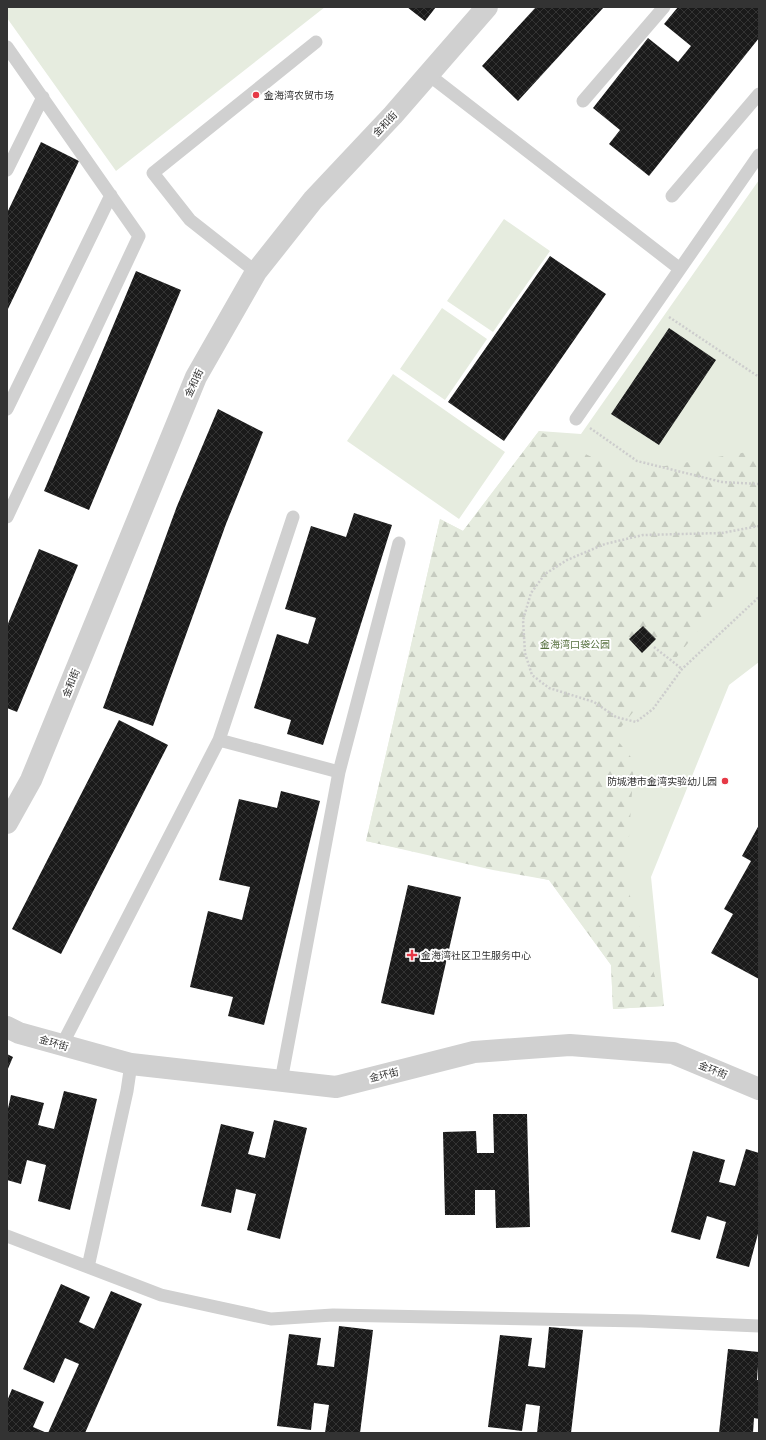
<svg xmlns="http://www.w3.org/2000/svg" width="766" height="1440" font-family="Figtree,'Noto Sans SC',sans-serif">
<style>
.green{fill:#e6ecdf}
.forest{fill:url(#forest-firs)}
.building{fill:url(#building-cross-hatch)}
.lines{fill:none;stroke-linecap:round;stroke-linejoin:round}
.path{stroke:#cdcdcd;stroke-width:2.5;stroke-dasharray:2 2;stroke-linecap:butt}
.lane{stroke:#d0d0d0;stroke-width:13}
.street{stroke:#d0d0d0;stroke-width:22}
.poi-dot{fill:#e63946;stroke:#fff;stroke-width:1.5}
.labels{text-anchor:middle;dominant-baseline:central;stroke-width:4;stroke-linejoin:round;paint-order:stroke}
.poi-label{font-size:10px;fill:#333;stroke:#fff;text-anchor:start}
.street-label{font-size:10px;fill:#333;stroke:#fff}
.park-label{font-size:10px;fill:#56703f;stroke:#fff}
</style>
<defs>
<pattern id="forest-firs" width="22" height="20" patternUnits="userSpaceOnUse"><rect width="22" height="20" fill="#e6ecdf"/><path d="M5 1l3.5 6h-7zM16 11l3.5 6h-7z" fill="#c6cbc0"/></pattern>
<pattern id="building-cross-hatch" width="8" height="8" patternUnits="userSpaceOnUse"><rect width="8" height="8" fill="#1a1a1a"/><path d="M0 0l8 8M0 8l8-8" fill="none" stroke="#333"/></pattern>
</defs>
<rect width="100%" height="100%" fill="#fff"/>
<path class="green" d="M7,7h318l-209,164 -109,-153z
M759,180v482l-30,23 -78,192 13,129 -51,3 -2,-44 -62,-85 -183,-39 74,-322 23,12 76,-100 42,3z
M504,219l46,32 -57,81 -46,-31z
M442,308l45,31 -42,61 -45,-31z
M393,374l112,78 -46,67 -112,-78z"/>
<path class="forest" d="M539,431l85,42 135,-23v125l-36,24 -109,137 20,25 -8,122 38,123 -51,3 -2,-44 -62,-85 -56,-10 -127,-29 74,-322 23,12z"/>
<path class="building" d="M407,7h29l-11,14z
M536,7h68l-86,94 -36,-35z
M678,7h81v31l-110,138 -40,-32 11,-14 -27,-22 55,-70 30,24 13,-16 -27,-22z
M41,142l38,19 -72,150v-98z
M550,256l56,38 -102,147 -56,-39z
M136,271l45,19 -92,220 -45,-19z
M669,328l47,32 -57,85 -48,-31z
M218,409l45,23 -37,92 -73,202 -50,-18 74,-202z
M354,513l38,12 -69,220 -36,-11 4,-14 -37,-12 23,-74 31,10 8,-26 -31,-9 26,-83 35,11z
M39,549l39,16 -61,147 -10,-4v-82z
M643,626l13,13 -14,14 -13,-14z
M119,720l49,25 -107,209 -49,-25z
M281,791l39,10 -56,224 -36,-9 5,-19 -43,-10 18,-76 34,9 8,-33 -31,-7 20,-81 38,9z
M759,825v154l-48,-26 22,-39 -9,-5 27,-48 -9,-5z
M408,885l53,12 -27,118 -53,-12z
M7,1054l6,3 -6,14z
M64,1091l33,8 -27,111 -32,-9 8,-36 -19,-5 -6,24 -14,-4v-67l4,-18 33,8 -6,22 16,4z
M493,1114h34l3,113 -34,1 -1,-38h-20v25h-30l-2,-83 33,-1 1,22h17z
M274,1120l33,8 -27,111 -33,-9 9,-36 -20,-5 -5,24 -30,-7 20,-82 33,8 -6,22 17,4z
M746,1149l13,4v77l-10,37 -33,-9 10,-36 -19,-6 -7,24 -29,-8 22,-81 32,9 -6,22 16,4z
M61,1284l29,13 -11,25 15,7 17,-38 31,13 -57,129h-37l31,-69 -14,-6 -11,25 -31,-14z
M339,1326l34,4 -13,103h-35l4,-28 -15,-2 -3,27 -34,-4 12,-92 32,4 -4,27 17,2z
M549,1327l34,3 -12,103h-34l3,-27 -14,-2 -4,27 -34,-4 12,-92 32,3 -4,28 17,2z
M728,1349l31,3 -2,28h2v39l-5,-1 -1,15h-34z
M12,1389l32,13 -11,25 14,6h-40v-32z"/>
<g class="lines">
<path class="path" d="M669,317l90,60
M590,428l47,33 85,21 37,2
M759,526l-37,7 -79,2 -38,9 -38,16 -22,14 -14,19 -8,27 2,33 7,22 17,13 45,14 22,15 20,5 17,-13 29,-40 77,-72
M654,647l28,22"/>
<path class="lane" d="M7,47l132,189 -132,281
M429,75l251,194
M583,101l81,-94
M7,170l36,-73
M672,196l87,-102
M256,272l-66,-52 -37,-47 163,-131
M7,409l104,-214
M576,419l183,-264
M219,740l120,32
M62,1045l157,-305 74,-223
M281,1081l58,-309 60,-229
M7,1236l154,59 110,24 62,-4 308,6 118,5
M88,1267l39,-176 4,-27"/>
<path class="street" d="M7,823l24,-43 165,-403 60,-105 57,-72 80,-85 94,-108
M7,1027l12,6 112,31 205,23 138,-35 96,-7 103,8 86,36"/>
</g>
<g class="poi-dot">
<circle cx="256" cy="95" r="4"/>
<circle cx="725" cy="781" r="4"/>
<path d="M410 949h4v4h4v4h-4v4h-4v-4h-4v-4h4z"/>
</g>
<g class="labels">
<g class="poi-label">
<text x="264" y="95">金海湾农贸市场</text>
<text x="717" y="781" text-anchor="end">防城港市金湾实验幼儿园</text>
<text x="421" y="955">金海湾社区卫生服务中心</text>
</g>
<g class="street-label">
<text transform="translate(385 124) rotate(-47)">金和街</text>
<text transform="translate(194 383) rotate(-65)">金和街</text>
<text transform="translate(71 683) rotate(-68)">金和街</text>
<text transform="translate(54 1043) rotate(16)">金环街</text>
<text transform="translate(713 1070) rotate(22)">金环街</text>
<text transform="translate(384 1075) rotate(-14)">金环街</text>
</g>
<g class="park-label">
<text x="575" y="644">金海湾口袋公园</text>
</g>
</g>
<rect width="766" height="1440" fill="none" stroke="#333333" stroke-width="16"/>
</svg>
